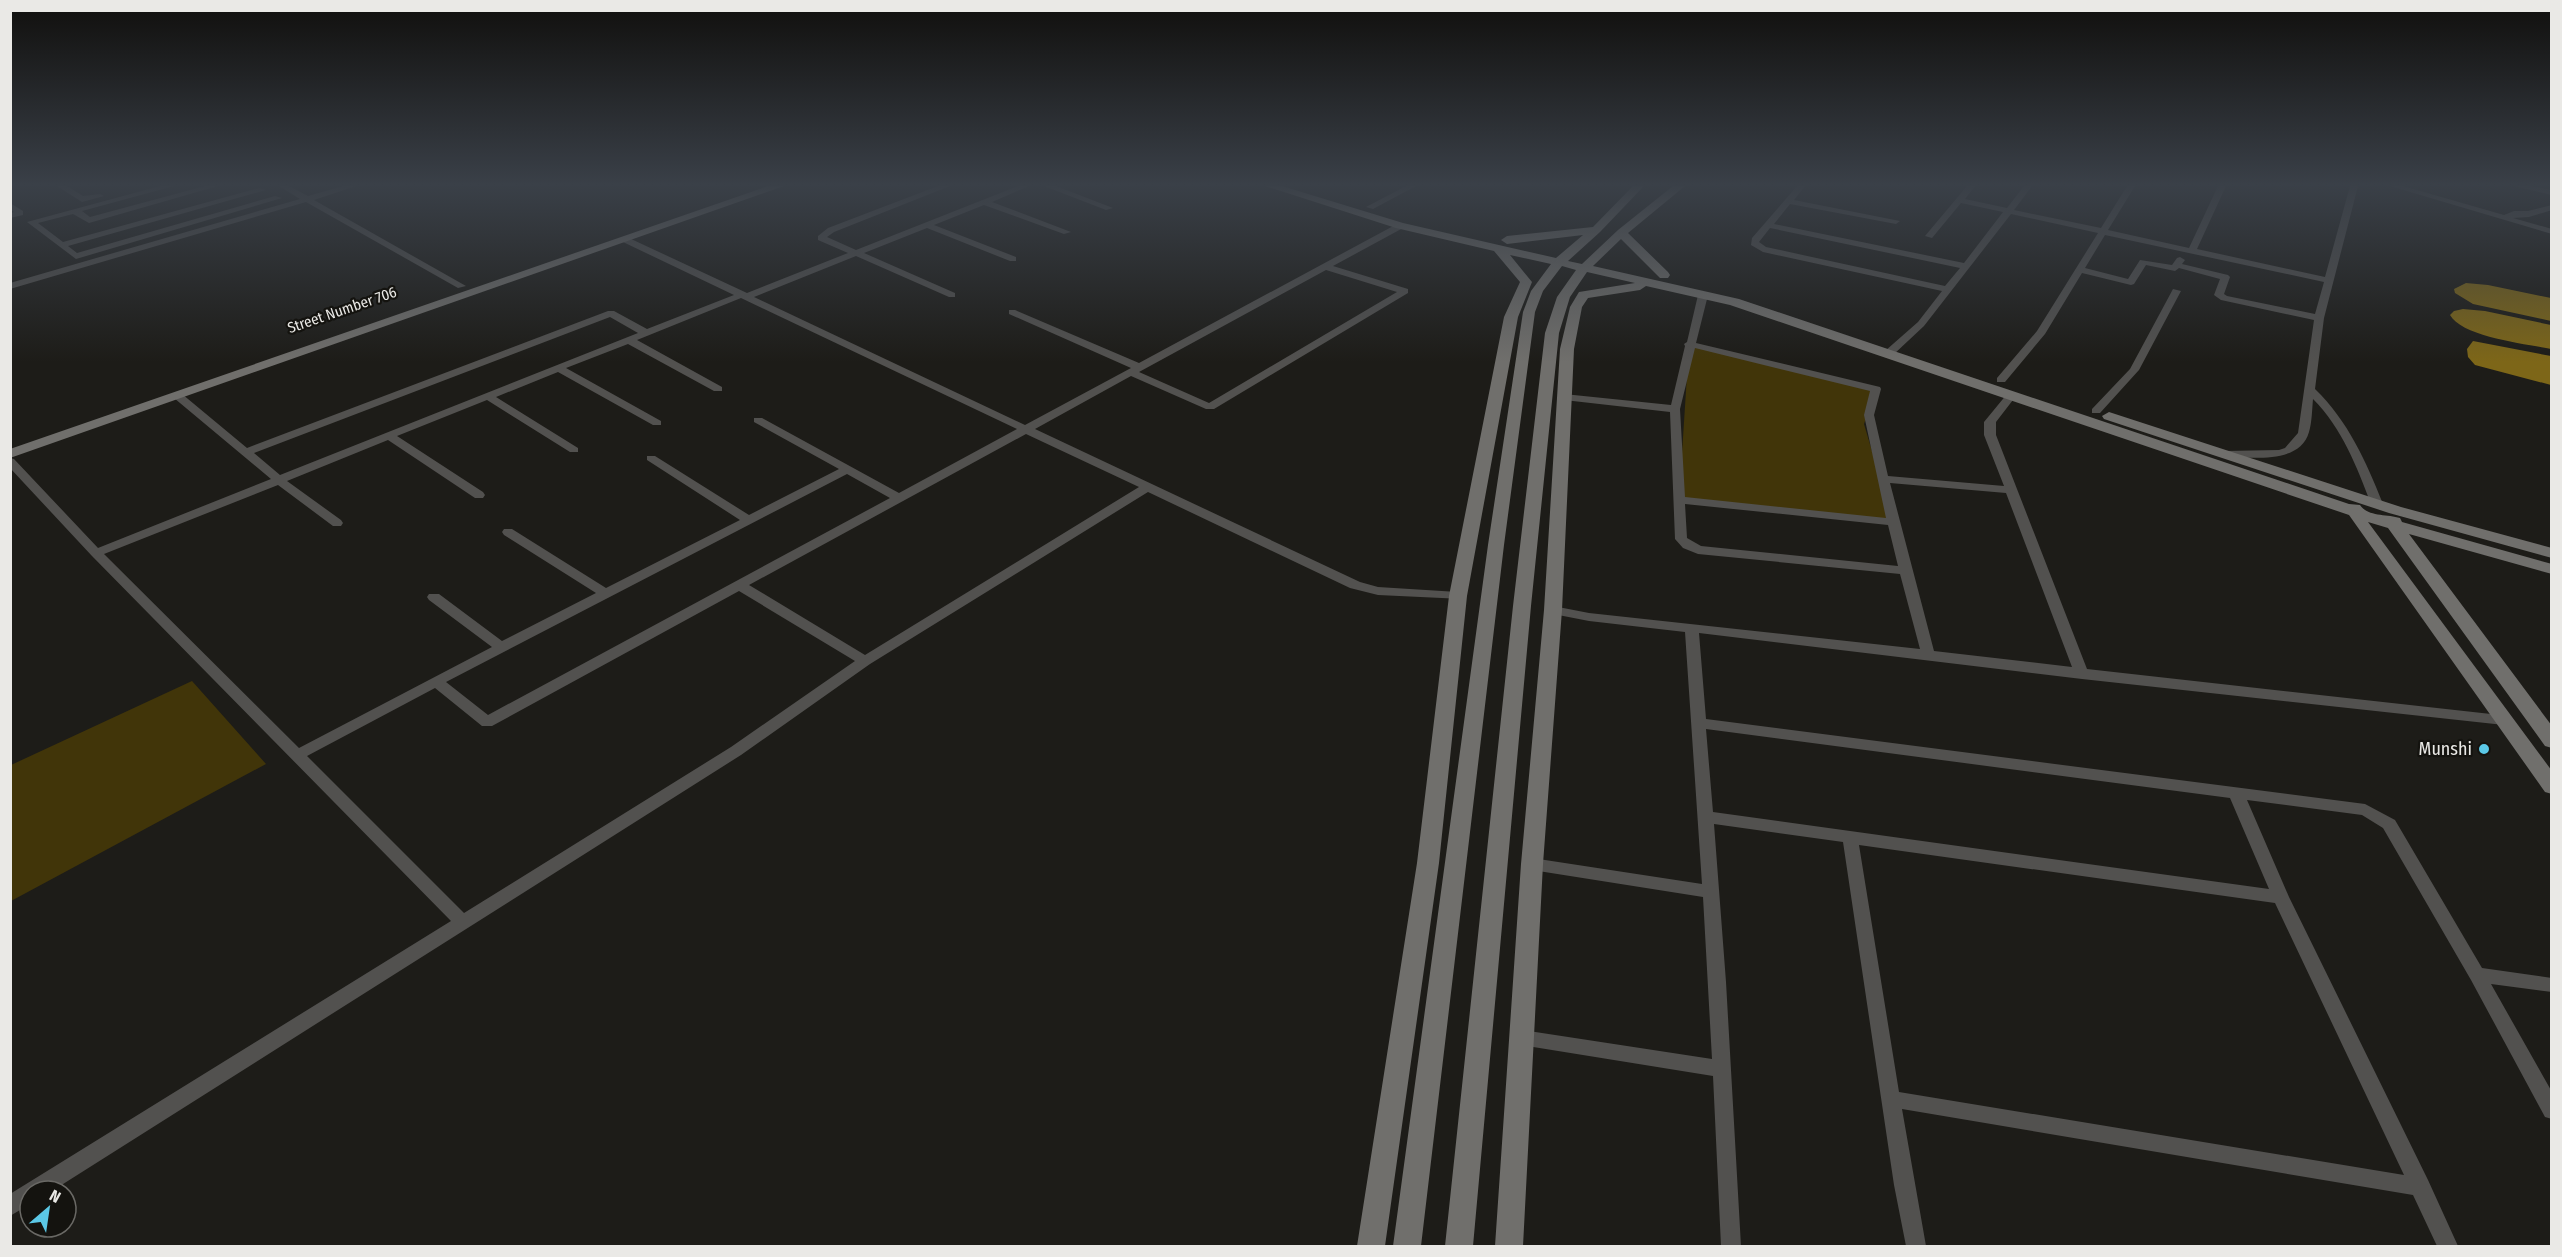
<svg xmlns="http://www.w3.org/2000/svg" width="2562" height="1257" font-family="'Fira Sans Condensed',sans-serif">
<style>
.green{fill:#413509}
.water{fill:#7d6618}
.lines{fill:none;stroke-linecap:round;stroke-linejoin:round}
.street{fill:#52514f;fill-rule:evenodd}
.secondary{fill:#706f6c;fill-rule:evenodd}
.poi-dot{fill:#5bc8e6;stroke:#14130f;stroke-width:2}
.labels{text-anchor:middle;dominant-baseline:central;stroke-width:4.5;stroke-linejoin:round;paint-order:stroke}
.far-street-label{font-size:15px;fill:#eae9e6;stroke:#14130f}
.poi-label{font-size:18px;fill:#eae9e6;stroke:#14130f;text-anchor:end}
</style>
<rect width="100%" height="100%" fill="#1d1c18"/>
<path class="green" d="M1689,344l187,45 -12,35 29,98 -214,-22z
M192,681l74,83 -255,137v-136z"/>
<path class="water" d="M2466,283l22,2 63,13v23l-78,-17 -18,-11 -1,-4z
M2463,309l22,2 66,14v24c-24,-5 -89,-12 -101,-34l4,-4z
M2473,341l78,15v29l-76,-20 -7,-8 -1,-8z"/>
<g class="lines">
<path class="street" d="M57,186h10l16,10 17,-2 4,2 -22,6z
M160,186h14l-92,25 8,6 115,-31h13l-129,37 -16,-9 -35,9 25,19 196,-54 7,2 -198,56 9,7 198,-57 7,2 -206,61 -49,-37z
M279,186h10l19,10 35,-10h13l-42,14 152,86 -8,2 -152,-86 -296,87v-6l290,-84z
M938,186h12l-116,46 -7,5 29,13 162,-64h11l-37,16 79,30 -7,2 -80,-29 -50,20 82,32v4h-6l-83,-33 -63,25 91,40v4h-6l-93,-41 -102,41 271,128 106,-57 -122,-54v-4h6l124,53 258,-139h6v4l-70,38 75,23v4l-194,116h-8l-75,-33 -96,53 325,153 18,5 80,5 5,1 2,3 -2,3 -85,-4 -28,-7 -202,-96 -278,172 -129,91 -689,436h-22v13l-20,12v-22l441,-273 -359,-365 -82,-88v-10l4,1 84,89 173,-69 -97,-81v-4h8l65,54 361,-137h6l33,18 87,-34 -111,-53v-4h6l118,55 101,-40 -30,-13v-4l10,-8zM1326,270l71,22 -188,111 -70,-31zM741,298l276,131 -118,64 -137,-75h-8v4l85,47 -90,46 -94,-59h-8v4l93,60 -134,68 -94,-59h-8l-2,3 2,3 92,58 -94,48 -63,-47h-10l-2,3 2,3 63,47 -193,101 -195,-194 174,-69 55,41h8l2,-3 -2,-3 -54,-39 101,-41 87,58h8l2,-3 -2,-3 -86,-56 90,-36 83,52h8v-4l-82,-51 62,-25 95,53h8v-4l-95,-53 62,-24 86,47h8v-4l-85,-47zM610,317l28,16 -358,142 -26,-22zM1026,434l113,53 -274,168 -116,-70zM847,474l43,24 -402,217 -42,-33zM739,591l116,70 -124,86 -267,166 -157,-157 128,-68 47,38h10z
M1044,186h12l57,22 -7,2z
M1406,186h10l-43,23 -7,-2z
M1797,186h8l-11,14 106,21 -4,3 -106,-20 -16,20 190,39 39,-51 -42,-9 -29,35 -7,-2 42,-50h8l-10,13 42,9 17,-22h8l-18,24 87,18 26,-42h8l-27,44 81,18 29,-62h8l-29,63 128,28 25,-91h8l-34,132 -9,71c33,32 51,72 68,115l-6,4 -6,-4c-14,-37 -29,-76 -58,-105 -1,11 -1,23 -4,33 -9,33 -59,25 -85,25l-6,-3 6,-3 55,-1 6,-2 13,-15 16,-113 -93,-20 -7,-5 6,-16 -41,-11 -4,3 -29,-6 -12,19 -3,1 -49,-12 -37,61 -40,48h-8v-4l40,-47 61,-98 -87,-19 -87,112 -31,29h-8v-4l33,-29 24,-31 -179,-39 -12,-7 1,-7zM1770,228l190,40 -15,18 -179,-39 -7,-5zM2105,235l219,47 -9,32 -88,-18 -3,-2 6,-17 -2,-2 -46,-11 3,-4 -5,-3 -3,1 -5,7 -32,-5 -12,19 -43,-11z
M2390,186h13l101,29 10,-4h14l24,-6v5l-23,7 -16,1 39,11v5z
M2514,186h16l22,4v5z
M10,203l13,8v4l-13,3v-5l4,-1 -4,-2z
M2173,289l8,2 -42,79 -39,43h-8v-4l38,-40z
M1703,292l5,3 -12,48 184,44 1,2 -7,26 14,61 116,10 -20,-51v-13l23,-28h8l1,2 -20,26v13l91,234 422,47 2,4 -2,4 -5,1 -422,-46 -383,-46 7,86 659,85 30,16 87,148 70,10v14l-61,-8 61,108v27l-7,-2 -74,-137 -88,-152 -21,-13 -115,-15 42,97 139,283 30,66h-21l-24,-51 -511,-86 24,137h-20l-12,-61 -51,-343 -129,-18 12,158 15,264h-20l-8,-170 -198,-32 -2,-6 2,-6 7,-2 190,29 -9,-162 -171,-27 -6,-2 -2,-4 2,-4 6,-2 170,26 -17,-252 -96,-11 -41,-8 -2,-3 2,-3 5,-1 36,7 331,36 -20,-75 -202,-20 -15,-6 -8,-9 -5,-127 -106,-12 -5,-3 5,-3 107,11 14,-59 -1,-2 3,-2 11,-47zM1695,348l175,43 -6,24 22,103 -201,-21 -5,-88zM1890,483l116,10 66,174 -138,-16zM1685,504l203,21 10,41 -197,-20 -14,-8zM1706,729l524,69 39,91 -556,-77zM1859,845l416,58 129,272 -505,-83z"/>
<path class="secondary" d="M768,186h16l-774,272v-9z
M1265,186h17l121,37 153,35 27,-23 -76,9 -6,-4 6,-4 86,-9 40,-41h11l-44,46 -32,29 14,3 36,-34 55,-44h12l-57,47 40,39 2,3 -2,3h-8l-39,-39 -28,27 146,33 610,205 11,1c8,12 27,9 40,13l2,4 150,42v10l-143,-40 143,192v22l-7,-2 -157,-218 -20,-6 184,249v23l-7,-2 -196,-277 -619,-210 -84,-19 -6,4 -52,8 -6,9 -8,42 -12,261 -19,254 -20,382h-28l26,-382 23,-254 16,-261 10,-42 9,-15 56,-9 -48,-11 -17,25 -11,36 -28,273 -58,640h-28l68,-640 32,-273 12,-36 19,-27 -14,-4 -19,25 -8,21 -31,233 -83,701h-28l95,-701 35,-233 8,-21 20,-27 -41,-9 22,27 -14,35 -51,279 -28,267 -54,383h-28l60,-383 32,-267 55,-279 16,-35 -26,-31 -98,-23z
M2109,412l292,95 151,41v10l-163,-45 -285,-94 -2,-3z"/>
</g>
<linearGradient id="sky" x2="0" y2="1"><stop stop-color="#100f0d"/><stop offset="0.51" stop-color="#3a4048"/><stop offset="1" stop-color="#3a4048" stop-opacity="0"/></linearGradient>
<rect width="2562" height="362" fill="url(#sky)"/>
<circle class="poi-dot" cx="2484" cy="749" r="6"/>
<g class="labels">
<g class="far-street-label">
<text transform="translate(342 310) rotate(-19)">Street Number 706</text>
</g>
<g class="poi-label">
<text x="2472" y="749">Munshi</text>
</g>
</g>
<rect width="2562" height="1257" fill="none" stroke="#eae9e6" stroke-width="24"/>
<g transform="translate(48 1209) rotate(29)"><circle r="28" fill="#14130f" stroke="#6a6965" stroke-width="1.5"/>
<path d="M0-4.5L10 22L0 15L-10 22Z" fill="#5bc8e6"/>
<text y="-9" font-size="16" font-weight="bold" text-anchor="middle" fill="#eae9e6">N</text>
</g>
</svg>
